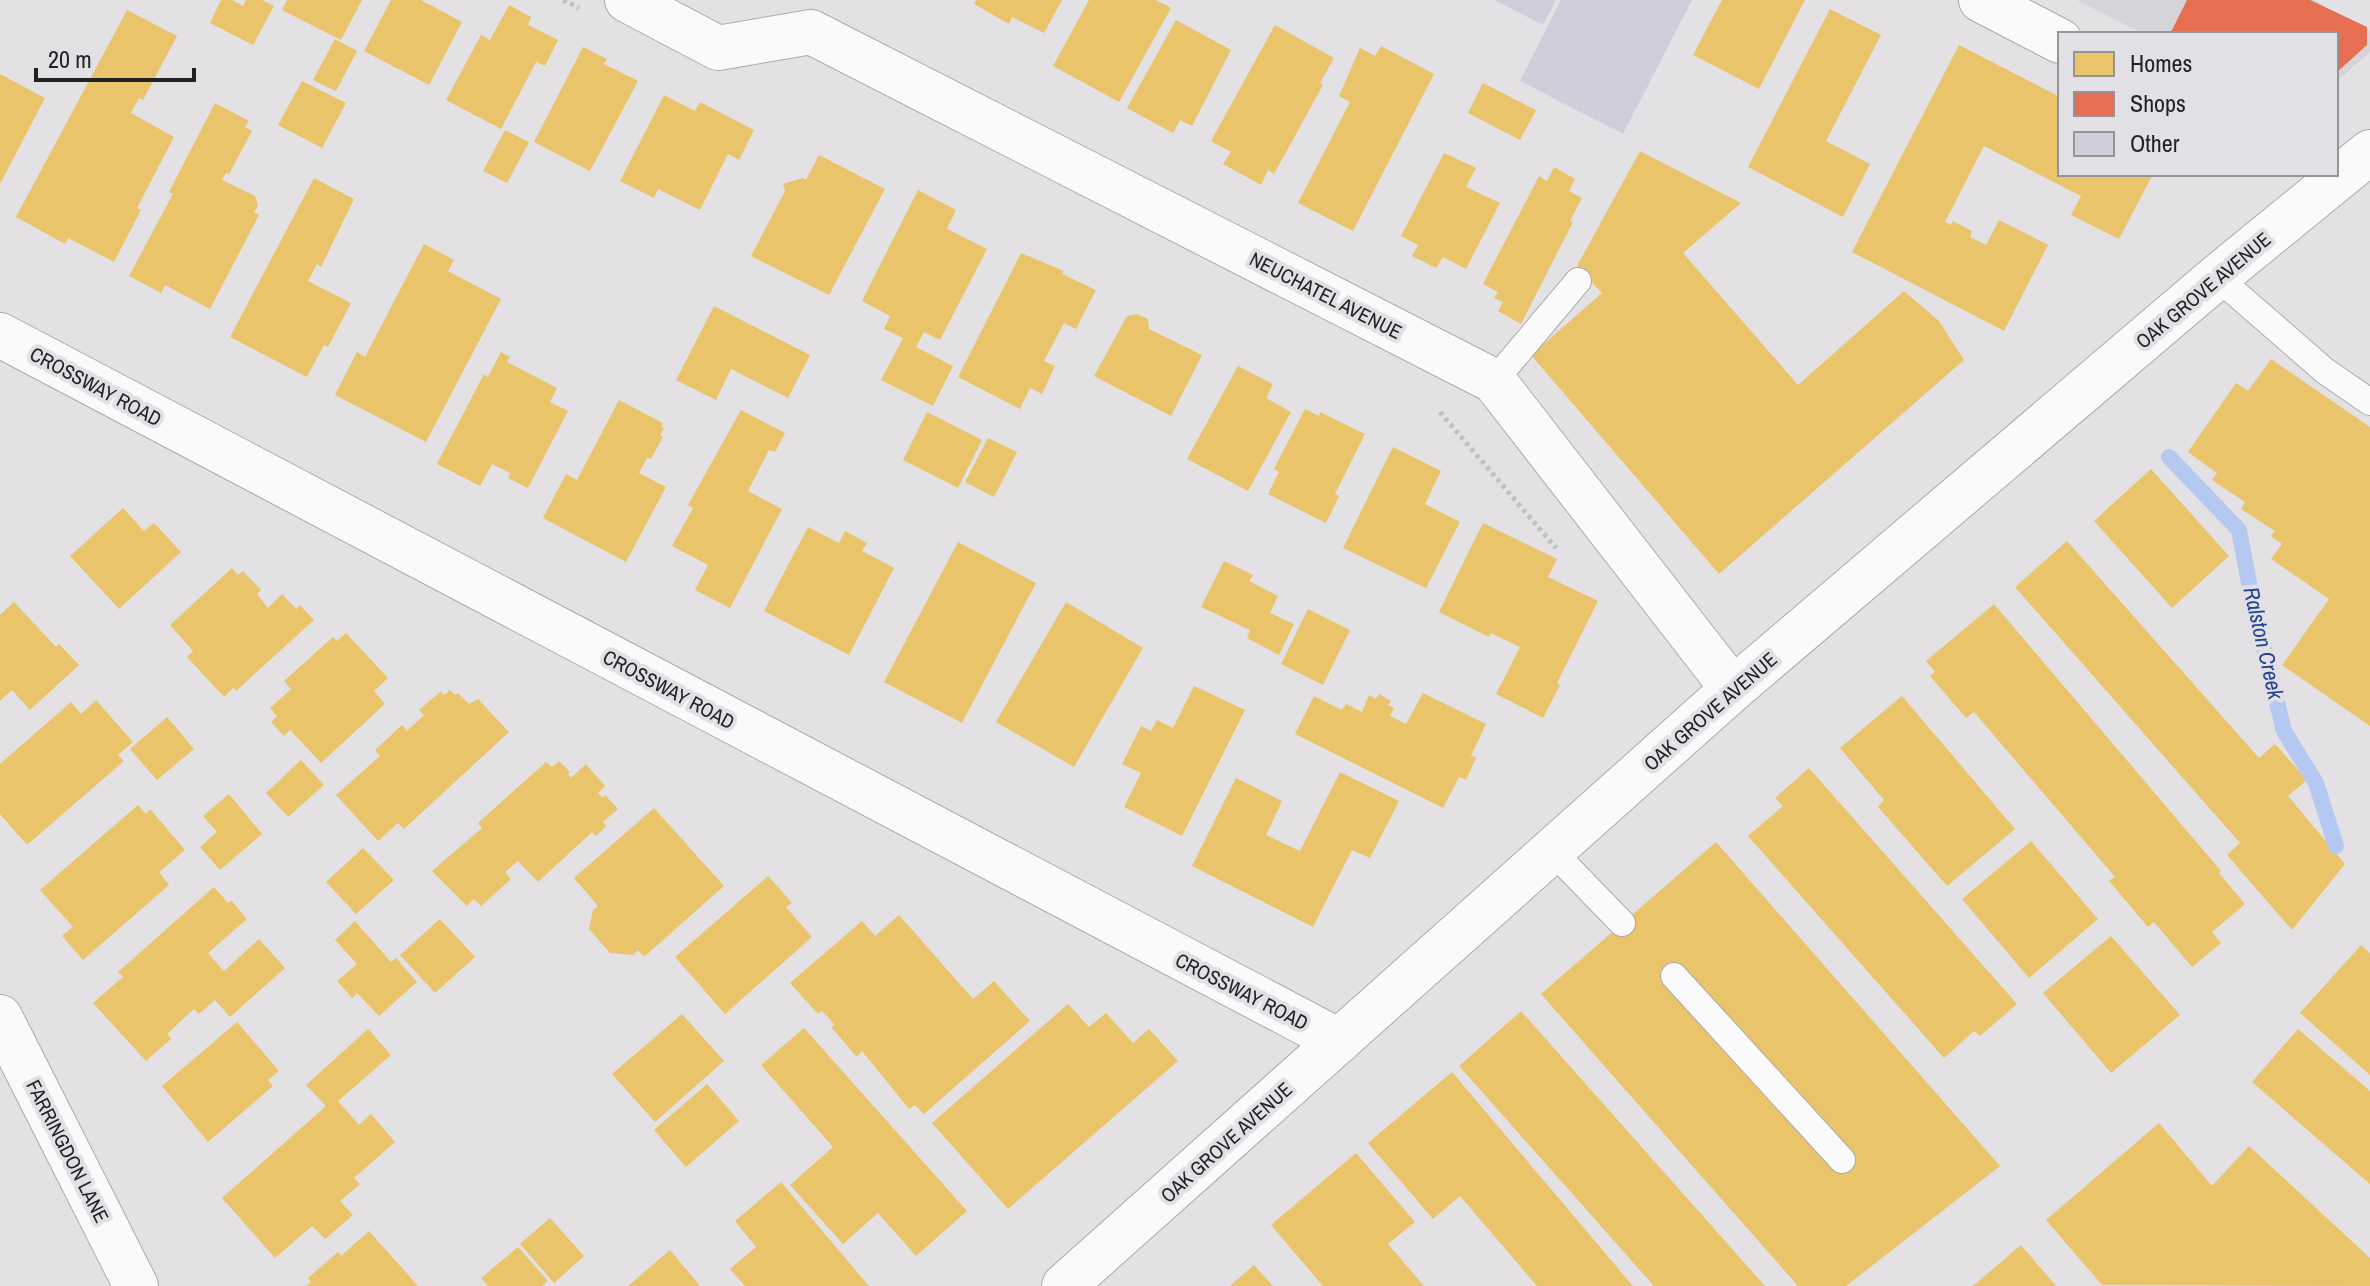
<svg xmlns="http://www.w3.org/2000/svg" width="2370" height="1286" font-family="'Archivo Narrow',sans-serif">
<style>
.built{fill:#d6d3d9}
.homes{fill:#e9c46a}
.shops{fill:#e76f51}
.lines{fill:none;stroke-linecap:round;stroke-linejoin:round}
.stream{stroke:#b5c8f1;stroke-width:16}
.building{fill:#cfceda}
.lane-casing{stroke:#acabac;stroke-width:28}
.street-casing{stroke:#acabac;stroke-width:46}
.secondary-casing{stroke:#acabac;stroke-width:46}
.path{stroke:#c0c0c0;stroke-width:5;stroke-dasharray:4 4;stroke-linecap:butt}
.lane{stroke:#fbfafb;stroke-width:26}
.street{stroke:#fbfafb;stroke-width:44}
.secondary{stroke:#fbfafb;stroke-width:44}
.labels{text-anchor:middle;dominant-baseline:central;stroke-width:8;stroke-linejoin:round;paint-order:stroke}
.street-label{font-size:20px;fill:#222123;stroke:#e3e0e5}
.water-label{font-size:22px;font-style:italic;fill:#224495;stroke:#e3e0e5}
</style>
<rect width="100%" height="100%" fill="#e3e1e4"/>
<path class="built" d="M2077,0h237l56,31v21l-34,30v-48h-193z"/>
<path class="homes" d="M221,0h11l11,6 3,-6h16l12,6 -21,39 -43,-22z
M287,0h75l-21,40 -59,-30z
M391,0h30l41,22 -33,63 -65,-34z
M976,0h86l-18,33 -32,-16 -3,7 -35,-20z
M1089,0h67l15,8 -52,94 -66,-36z
M1722,0h83l-46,89 -66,-34z
M509,5l22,12 -3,8 30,15 -13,26 -9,-4 -35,67 -55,-29 35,-65 9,5z
M1830,9l51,26 -55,106 44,23 -27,53 -95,-50z
M127,10l50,26 -34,64 -4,-2 -8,15 43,24 -37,71 4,2 -27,52 -46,-24 -3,6 -49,-27z
M1176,20l55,30 -39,76 -12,-6 -7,13 -46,-25z
M1275,25l59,33 -14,25 3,2 -49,89 -6,-4 -7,15 -38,-21 8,-12 -20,-11z
M335,39l22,12 -21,40 -23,-11z
M1959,45l101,52v77h93l-34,65 -48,-24 10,-19 -97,-50 -39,76 6,3 2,-4 19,10 -2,6 16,8 13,-25 49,25 -44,86 -152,-79z
M1381,46l53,28 -81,157 -55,-28 52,-101 -11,-6 21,-48 15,8z
M583,47l24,12 -3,5 34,17 -48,90 -56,-29z
M0,74l45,24 -45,86z
M302,81l44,22 -24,45 -44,-23z
M1483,83l53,27 -16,30 -52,-27z
M664,95l31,16 5,-9 54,28 -15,30 -11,-6 -28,56 -42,-21 -4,9 -34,-17z
M215,103l34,18 -4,6 7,4 -23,43 -3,-1 -4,7 33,16 3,10 -4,6 5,3 -49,94 -45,-24 -4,8 -32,-17 44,-82 -4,-2z
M505,130l24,12 -22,41 -24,-12z
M1640,151l101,52 -58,50 115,132 106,-94 35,30 25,39 -245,214 -188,-219 71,-62 -25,-27z
M1444,153l32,15 -10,19 34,16 -34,66 -23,-12 -7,11 -24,-12 6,-11 -17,-9z
M819,155l66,34 -56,106 -78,-39 34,-65 -2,-7 20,-6 3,2z
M1554,167l21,12 -6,12 13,7 -12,23 3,1 -52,102 -23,-13 5,-9 -9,-4 4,-6 -15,-8 56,-108 8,5z
M314,178l40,21 -33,68 -4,-3 -9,17 43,22 -23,44 -4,-2 -17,32 -77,-40z
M918,190l38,20 -9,19 40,20 -47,91 -16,-8 -8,15 37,19 -20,40 -52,-26 22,-42 -19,-9 6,-13 -28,-15z
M424,244l30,16 -6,11 53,28 -75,143 -91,-47 22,-43 8,5z
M1021,253l43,18 -2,3 34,16 -20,39 -12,-6 -20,38 11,5 -13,28 -12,-6 -10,21 -62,-32z
M714,306l96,49 -22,43 -57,-29 -15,31 -40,-20z
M1137,314l11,5 1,10 53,26 -31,61 -77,-40 33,-60z
M501,352l9,5 -3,5 50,26 -7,14 18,9 -40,77 -20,-10 2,-5 -18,-9 -12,22 -43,-22 47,-90 4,3z
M2271,359l99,68v299l-88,-61 47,-66 -58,-40 11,-15 -11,-8 4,-5 -34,-22 4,-7 -33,-22 5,-7 -29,-21 48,-69 12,8z
M1238,366l35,18 -7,14 25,14 -43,79 -61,-32z
M619,400l44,23 -2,4 3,1 -4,7 3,2 -12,22 -4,-1 -8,15 27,14 -40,75 -83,-44 23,-44 11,6z
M1305,409l14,7 1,-4 45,22 -30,60 4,2 -13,27 -58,-29 11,-22 -5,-3z
M741,410l44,23 -10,19 -6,-2 -21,41 34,18 -52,99 -35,-18 13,-25 -36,-19 21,-38 -5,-3z
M927,412l55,28 -24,48 -55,-28z
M988,438l29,14 -23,45 -29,-15z
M1393,447l48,24 -16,33 35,18 -34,66 -83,-40z
M2151,469l78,87 -57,52 -78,-87z
M123,508l21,23 10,-8 27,29 -62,57 -49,-53z
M1483,523l74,36 -9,18 50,24 -41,82 3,2 -17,33 -47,-24 24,-47 -29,-14 -2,4 -50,-25z
M808,527l31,16 6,-12 22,12 -5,8 32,17 -45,87 -85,-44z
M2067,541l192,217 16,-14 32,36 -19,16 57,68 -53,66 -65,-75 13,-12 -225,-256z
M958,542l78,41 -74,140 -78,-41z
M1224,561l29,14 -4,6 29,15 -8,17 24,11 -15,31 -32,-17 3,-8 -49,-23z
M232,568l6,7 5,-4 18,19 -4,4 11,14 14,-14 14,15 4,-4 14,15 -78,71 -2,-4 -10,10 -37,-40 6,-6 -23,-26z
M14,602l42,45 3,-3 20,21 -49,45 -18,-20 -12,11v-86z
M1066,602l77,46 -69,119 -78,-45z
M1994,604l227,267 -2,2 26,31 -33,28 9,11 -29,24 -38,-45 -6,5 -39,-46 6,-4 -141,-165 -8,6 -36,-42 5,-4 -9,-11z
M1308,609l42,21 -27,55 -42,-21z
M346,633l42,45 -14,13 11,13 -64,59 -31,-33 -6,6 -13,-14 6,-6 -7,-8 21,-19 -7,-8 49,-44 4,4z
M1194,686l51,24 -63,126 -58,-29 17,-34 -19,-9 19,-38 10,5 6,-11 16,8z
M450,690l5,5 3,-2 11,11 9,-5 31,33 -105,97 -6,-6 -20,18 -42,-46 44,-39 -5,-6 27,-25 5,6 17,-16 -5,-5 22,-19 3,4z
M1423,693l63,31 -15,32 5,2 -10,22 -7,-3 -16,31 -148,-74 19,-38 28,14 4,-6 16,8 7,-17 7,4 3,-5 12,7 -3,4 6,3 -4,8 16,8z
M1902,696l113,133 -68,57 -69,-79 6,-7 -44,-52z
M96,700l37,42 -15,13 6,6 -97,84 -27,-31v-50l71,-62 10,12z
M167,717l27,32 -37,31 -27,-31z
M301,760l23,25 -36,32 -22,-24z
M559,761l11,11 -2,2 3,4 15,-14 19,22 -7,7 5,5 2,-3 13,14 -15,13 3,4 -10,10 -4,-4 -54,50 -20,-21 -13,11 6,7 -30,27 -7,-7 -7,7 -35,-35 50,-43 -4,-5 68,-61 6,5z
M1809,768l208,236 -37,32 -6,-5 -30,27 -196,-222 35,-30 -8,-8z
M1340,772l59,29 -29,57 -18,-8 -39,77 -121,-61 44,-88 46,23 -16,34 34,16z
M229,794l33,40 -42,36 -20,-23 17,-15 -14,-16z
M138,805l8,9 4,-5 35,41 -26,22 10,13 -86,75 -21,-24 11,-9 -33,-37z
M654,808l70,78 -80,71 -6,-7 -5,5 -23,-2 -21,-24 4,-19 5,-4 -24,-28z
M2031,841l67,78 -69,59 -67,-79z
M1716,842l284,324 -154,120h-48l-257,-292z
M363,848l31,32 -38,34 -30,-32z
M768,876l24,27 -6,4 26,30 -87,77 -50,-57z
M214,887l14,16 3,-3 16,19 -39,34 16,18 35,-32 26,29 -55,49 -15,-17 -16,14 -5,-5 -27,25 4,5 -25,22 -53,-58 30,-26 -5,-5z
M899,915l74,84 21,-18 36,40 -106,93 -9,-9 -6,4 -47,-58 -5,6 -25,-29 2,-4 -12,-13 -4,3 -28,-31 72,-62 13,15z
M440,919l35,38 -40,36 -35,-38z
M355,921l36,41 5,-4 21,24 -38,34 -22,-23 -5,5 -15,-17 20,-17 -22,-24z
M2111,936l69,79 -69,58 -68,-80z
M2361,945l9,8v122l-70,-62z
M1068,1004l21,23 17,-14 27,30 16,-14 29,32 -170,148 -76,-86z
M1521,1011l244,275h-111l-195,-220z
M682,1014l42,47 -69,61 -43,-48z
M237,1022l42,49 -11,9 5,6 -65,56 -46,-56z
M804,1028l163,183 -51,45 -38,-43 -35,31 -53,-59 43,-38 -72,-82z
M368,1029l23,26 -53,46 21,24 12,-11 24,28 -41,36 6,6 -20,17 13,14 -28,24 -13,-13 -37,32 -53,-60 104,-92 -20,-21z
M2298,1029l72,62v93l-118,-102z
M1452,1072l181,214h-96l-77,-90 -27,23 -65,-76z
M707,1084l32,37 -53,46 -32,-37z
M2159,1123l53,63 37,-40 121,112v28l-268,-1 -56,-65z
M1356,1153l59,69 -27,22 36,42h-101l-52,-61z
M781,1182l88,104h-124l-15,-17 26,-22 -21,-26z
M550,1218l34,38 -30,27 -34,-39z
M369,1231l49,55h-112l5,-4 -3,-4 30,-26 3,4z
M2021,1245l35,41h-83z
M518,1247l30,34 -6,5h-54l-7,-8z
M670,1250l30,36h-72z
M1254,1265l19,21h-43z"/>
<path class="shops" d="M2187,0h123l57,27v18l-31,28v-39h-166z"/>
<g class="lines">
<path class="stream" d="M2169,457l70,73 14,74 31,127 32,52 20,63"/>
</g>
<path class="building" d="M1494,0h62l-13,25z
M1561,0h131l-69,134 -103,-53z"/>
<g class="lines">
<g class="lane-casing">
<path id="lane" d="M2217,277l108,94 45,31
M1494,381l84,-100
M1552,851l70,72
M1674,976l168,184"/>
</g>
<g class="street-casing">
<path id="street" d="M627,0l91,48 93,-16
M1981,0l79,41
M811,32l683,349 239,308
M0,335l1339,706
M0,1017l136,269"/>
</g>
<g class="secondary-casing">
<path id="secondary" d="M1064,1286l669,-597 484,-412 153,-125"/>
</g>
<path class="path" d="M563,0l16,8
M1440,412l116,136"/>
<use href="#lane" class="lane"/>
<use href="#street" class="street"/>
<use href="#secondary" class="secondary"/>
</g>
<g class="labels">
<g class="street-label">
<text transform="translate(2203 290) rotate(-40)">OAK GROVE AVENUE</text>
<text transform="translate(1326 295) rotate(27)">NEUCHATEL AVENUE</text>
<text transform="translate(96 386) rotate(28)">CROSSWAY ROAD</text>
<text transform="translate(669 689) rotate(28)">CROSSWAY ROAD</text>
<text transform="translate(1710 711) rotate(-41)">OAK GROVE AVENUE</text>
<text transform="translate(1242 991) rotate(27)">CROSSWAY ROAD</text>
<text transform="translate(1226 1142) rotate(-42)">OAK GROVE AVENUE</text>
<text transform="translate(68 1151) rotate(63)">FARRINGDON LANE</text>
</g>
<g class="water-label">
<text transform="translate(2264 643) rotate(77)">Ralston Creek</text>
</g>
</g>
<rect x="2058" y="32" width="280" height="144" fill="#e3e0e5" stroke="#969497" stroke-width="2"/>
<rect x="2074" y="52" width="40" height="24" fill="#e9c46a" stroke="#969497" stroke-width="2"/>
<text x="2130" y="72" font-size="24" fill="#222123">Homes</text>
<rect x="2074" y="92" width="40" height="24" fill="#e76f51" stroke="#969497" stroke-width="2"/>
<text x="2130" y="112" font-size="24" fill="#222123">Shops</text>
<rect x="2074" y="132" width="40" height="24" fill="#cfceda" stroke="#969497" stroke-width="2"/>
<text x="2130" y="152" font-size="24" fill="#222123">Other</text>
<path d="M36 68v12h158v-12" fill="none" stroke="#222123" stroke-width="4"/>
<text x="48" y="68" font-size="24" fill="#222123" stroke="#e3e0e5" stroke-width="6" paint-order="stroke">20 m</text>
</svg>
